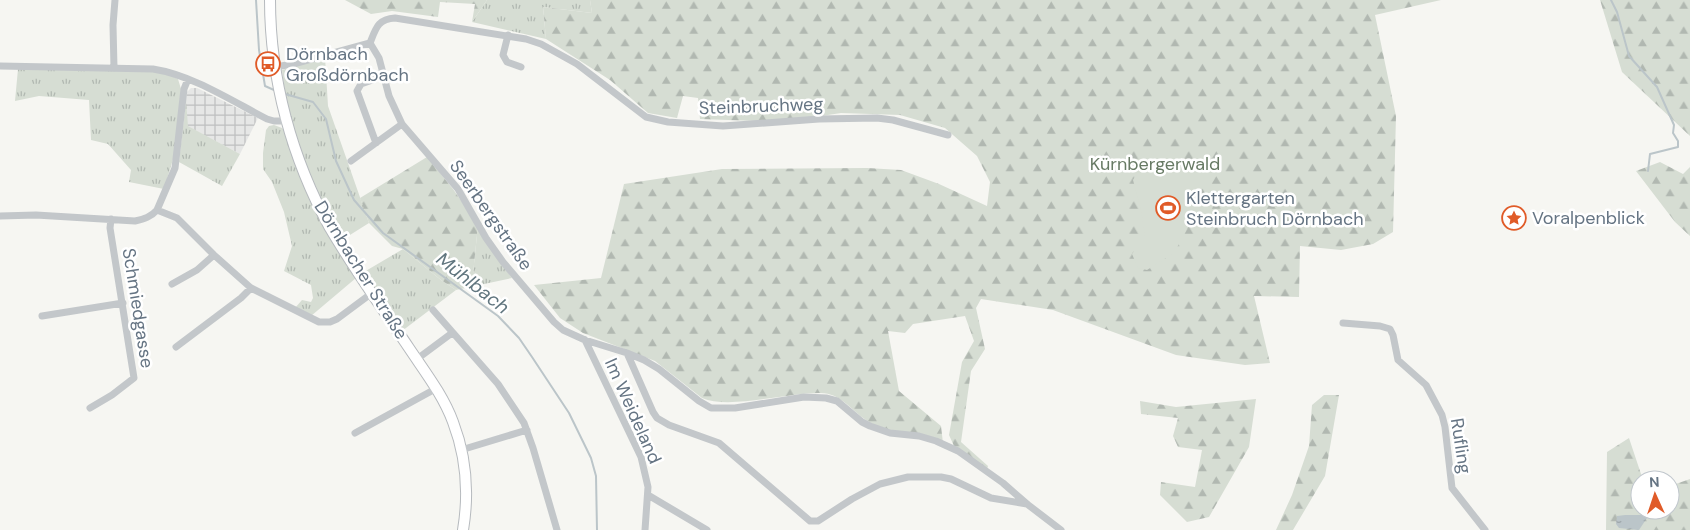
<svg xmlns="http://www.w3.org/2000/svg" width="1690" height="530" font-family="'DM Sans',sans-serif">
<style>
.industrial{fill:url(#industrial-grid)}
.grass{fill:url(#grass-tufts)}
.forest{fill:url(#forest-firs)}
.pitch{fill:#d6ddd3}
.water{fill:url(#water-ripples)}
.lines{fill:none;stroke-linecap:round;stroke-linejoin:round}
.stream{stroke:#bbc5c9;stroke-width:2}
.secondary-casing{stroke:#b6babe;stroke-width:12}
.street{stroke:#c3c7ca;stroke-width:7}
.secondary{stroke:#fff;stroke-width:10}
.labels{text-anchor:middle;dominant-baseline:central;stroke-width:5;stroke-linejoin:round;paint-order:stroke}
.poi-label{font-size:18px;fill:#657483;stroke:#fff;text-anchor:start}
.street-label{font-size:18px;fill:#657483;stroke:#fff}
.park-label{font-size:18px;fill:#677a64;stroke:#fff}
.water-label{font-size:19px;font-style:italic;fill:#61767f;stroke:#fff}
</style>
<defs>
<pattern id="industrial-grid" width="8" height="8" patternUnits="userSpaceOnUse" patternTransform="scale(1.25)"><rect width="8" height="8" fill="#e6e7e6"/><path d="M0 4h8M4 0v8" fill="none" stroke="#bec0c0"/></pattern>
<pattern id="grass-tufts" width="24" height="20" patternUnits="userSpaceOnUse" patternTransform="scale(1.25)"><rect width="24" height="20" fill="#d6ddd3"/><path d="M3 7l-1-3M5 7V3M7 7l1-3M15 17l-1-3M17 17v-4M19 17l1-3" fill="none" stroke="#b1b8b1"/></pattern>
<pattern id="forest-firs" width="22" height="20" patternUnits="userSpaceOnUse" patternTransform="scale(1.25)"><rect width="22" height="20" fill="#d6ddd3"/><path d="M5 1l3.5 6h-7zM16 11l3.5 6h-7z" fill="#b1b8b1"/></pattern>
<pattern id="water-ripples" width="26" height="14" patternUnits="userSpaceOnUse" patternTransform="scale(1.25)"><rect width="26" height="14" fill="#bbc5c9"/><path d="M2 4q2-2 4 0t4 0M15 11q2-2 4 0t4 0" fill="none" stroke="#9ca5a9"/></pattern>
</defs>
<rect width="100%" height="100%" fill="#f6f6f2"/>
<path class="industrial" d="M191,88h6l61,30 -18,36 -53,-28 -1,-26 1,-8z"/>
<path class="grass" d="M487,0h103l2,13 -49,-6 3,32 -74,-17z
M325,57l3,49 41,117 -27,17c-28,-53 -54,-110 -60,-170z
M18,69l133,2 17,3 10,5 3,10 -7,67 -10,33 -35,-7 2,-12 -23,-26 -17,-4 -2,-40 -50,-4 -24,5z
M186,100l2,26 52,28 -18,32 -43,-24z
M274,125l8,3 5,5 69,145 -45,38 -16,-8 7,-8 9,2 2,-4 -2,-13 -27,-14 8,-25 -8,-34 -12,-30 -9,-13v-16l3,-23 3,-4z
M478,225l21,36 13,17 -56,12 -54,41 -38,-59 39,-23 38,31 15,10 16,-7z"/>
<path class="forest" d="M345,0h142l-15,22 3,-18 -35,-2 -2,15 -46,-6 -21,3z
M590,0h851l-66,15 21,101 -3,116 -20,12 -32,6 -41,-4 -1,51 -45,-1 16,67 -25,2 -69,-10 -123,-45 -72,-11 -5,9 9,41 -14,22 -10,71 27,24 -1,3 -33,-23 -5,-11 13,-73 12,-21 -9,-25 -52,8 -8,9 -17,-2 11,60 42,35 2,17c-19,-5 -63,-13 -77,-23 -15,-10 -26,-27 -45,-27 -33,-1 -91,17 -119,5l-47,-37 -72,-28 -23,-15 -26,-33 67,-7 23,-94 98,-15 145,-1 34,2 38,14 48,22 3,-24 -13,-26 -32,-28 -45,-13 -59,-2 -59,9 -82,-3 -2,-21 -15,-2 -6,22 -29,-5 -38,-33 -64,-41 -3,-32 49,6z
M1600,0h90v136l-68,-64z
M427,157l26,32 25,36 -6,59 -16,6 -15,-10 -38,-31 -11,-3 -23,-23 -9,-25z
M1660,162l23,12 7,-7v69l-15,-14 -39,-51z
M1324,395h15l-14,81 -32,54h-17l16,-35 17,-49 3,-41z
M1256,399l-7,48 -40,70 -22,5 -27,-27 1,-13 34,5 7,-37 -24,-3 -5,-11 5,-18 -37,-4 -1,-13 36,6z
M1629,438l14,42h-3v30h30v-24l20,-7v51h-84l1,-78z"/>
<path class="pitch" d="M1161,149l16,5 19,19v33l-10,25 -12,22 -27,17 -9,-2 -6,-14 13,-19 -4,-25 -8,-30 11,-20z"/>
<path class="water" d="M1625,515h24l-10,15 -20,-2 -3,-4 1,-8z"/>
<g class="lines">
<path class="stream" d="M256,0l3,50 6,36 9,4
M1611,0l6,12 12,44 28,31 17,38 -1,8 5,8v6l-28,7 -2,17
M285,94l28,8 13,17 10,42 18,39 29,33 115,83 21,22 13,19 37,56 22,45 5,18 1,54"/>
<g class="secondary-casing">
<path id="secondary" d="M270,0c0,79 22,159 60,228 24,41 52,80 79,120 16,24 34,47 44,74 13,34 16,72 10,108"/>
</g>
<path class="street" d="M508,35l-5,20 4,7 14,5
M370,43c6,-15 8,-24 25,-25l131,21 15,5 36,20 69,53 22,5 55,4 96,-7 58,-1 16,2 55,15
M0,66l153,3c39,6 79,32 114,50l7,2h13
M275,67l18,-3 77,-21 9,15 10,38 13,28 56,65 28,49 17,24 51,60 9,8 22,10 42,13 26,59 4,6 12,7 50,18 91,78h8l34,-22 28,-15 28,-7h33l10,2 40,19 36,6
M114,68l-1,-43 2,-25
M376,143l-19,-52 4,-7 23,-8
M351,161l51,-37
M157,210l20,8 37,37 37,33 68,34h11l7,-3 35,-26
M0,216l36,-1 99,6c9,-2 16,-4 22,-11l18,-42 9,-79 4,-10
M172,284l25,-14 17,-15
M433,310l65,74 26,39 9,25 24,82
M42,316l81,-13
M1343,323l37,3 10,3 3,6 5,25 28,25 16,30 3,12 7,61 33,42
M585,340l56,117 7,30 -3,43
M176,347l65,-49 10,-10
M627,353l17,7 15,9 40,32 12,7h24l69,-11 22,1 11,3 25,21 8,4 20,7 29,3 17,5 22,10 45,32 24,21 34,26
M417,359l35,-26
M90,408l22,-13 22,-17 -24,-150 1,-9
M355,433l82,-45
M461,450l66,-20
M648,495l59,35"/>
<use href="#secondary" class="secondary"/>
</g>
<defs>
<g id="bus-ring" transform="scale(1.25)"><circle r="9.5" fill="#fff" stroke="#e05b28" stroke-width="1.5"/><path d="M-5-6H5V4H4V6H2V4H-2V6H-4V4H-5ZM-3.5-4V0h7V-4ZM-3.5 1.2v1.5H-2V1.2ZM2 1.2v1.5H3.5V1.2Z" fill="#e05b28"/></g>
<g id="stadium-ring" transform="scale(1.25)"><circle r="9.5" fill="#fff" stroke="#e05b28" stroke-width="1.5"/><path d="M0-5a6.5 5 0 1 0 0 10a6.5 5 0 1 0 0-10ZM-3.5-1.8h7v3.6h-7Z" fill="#e05b28"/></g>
<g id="sight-ring" transform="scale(1.25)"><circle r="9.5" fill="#fff" stroke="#e05b28" stroke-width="1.5"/><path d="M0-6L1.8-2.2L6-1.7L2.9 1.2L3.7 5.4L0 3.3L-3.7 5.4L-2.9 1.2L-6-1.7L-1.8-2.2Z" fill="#e05b28"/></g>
</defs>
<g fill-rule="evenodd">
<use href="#bus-ring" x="268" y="64"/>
<use href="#stadium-ring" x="1168" y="208"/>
<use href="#sight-ring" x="1514" y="218"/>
</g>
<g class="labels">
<g class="poi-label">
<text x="286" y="54">Dörnbach<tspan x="286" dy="21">Großdörnbach</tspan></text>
<text x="1186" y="198">Klettergarten<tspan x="1186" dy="21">Steinbruch Dörnbach</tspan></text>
<text x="1532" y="218">Voralpenblick</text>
</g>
<g class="street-label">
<text transform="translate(761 106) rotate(-2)">Steinbruchweg</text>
<text transform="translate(491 215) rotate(55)">Seerbergstraße</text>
<text transform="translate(361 270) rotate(58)">Dörnbacher Straße</text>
<text transform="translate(138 308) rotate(81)">Schmiedgasse</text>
<text transform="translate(633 411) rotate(66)">Im Weideland</text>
<text transform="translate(1461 446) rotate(81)">Rufling</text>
</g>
<g class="park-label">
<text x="1155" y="164">Kürnbergerwald</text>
</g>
<g class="water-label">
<text transform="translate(473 283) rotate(38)">Mühlbach</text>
</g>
</g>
<g transform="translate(1655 495) rotate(357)"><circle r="24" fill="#ffffff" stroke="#c1c7cd"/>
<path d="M0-4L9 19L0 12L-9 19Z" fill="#e05b28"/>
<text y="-8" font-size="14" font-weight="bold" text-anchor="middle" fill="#657483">N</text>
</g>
</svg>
